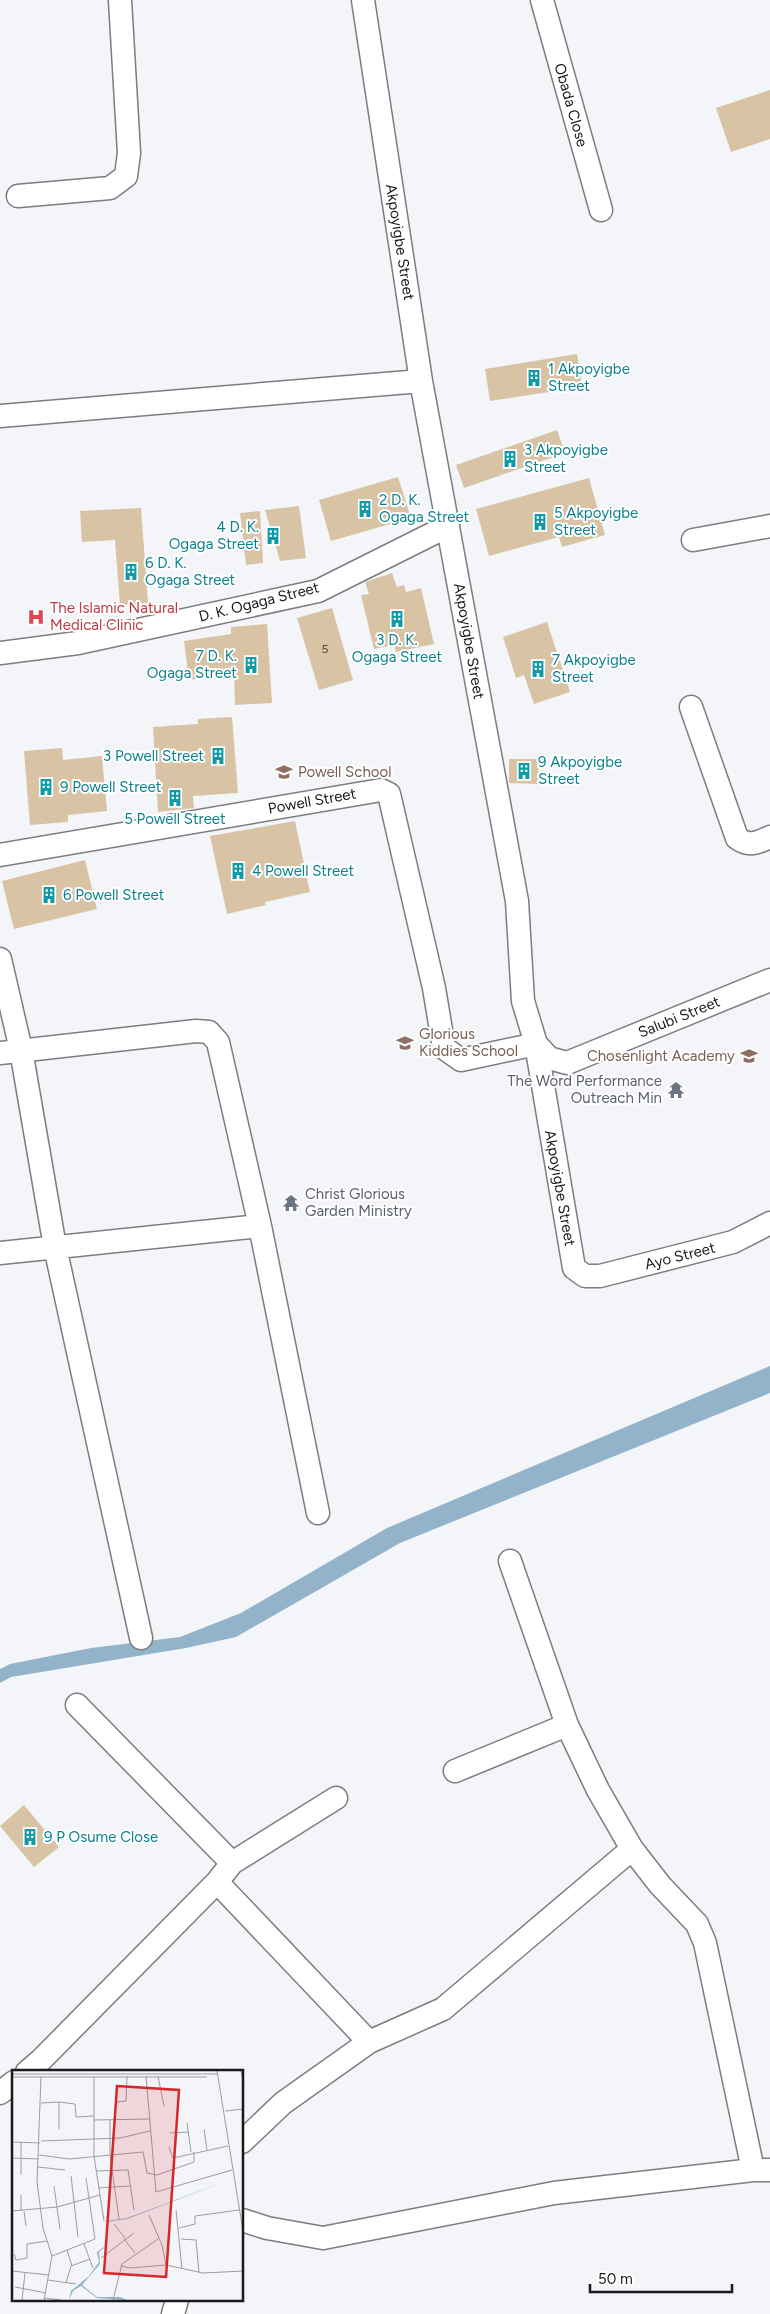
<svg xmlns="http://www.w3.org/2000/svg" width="770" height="2314" font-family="Figtree,sans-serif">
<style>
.water{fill:#92b3c9}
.building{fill:#d8c4a5}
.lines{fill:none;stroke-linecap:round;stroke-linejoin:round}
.minor-casing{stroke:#7b7d80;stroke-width:25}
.minor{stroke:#fff;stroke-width:22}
.labels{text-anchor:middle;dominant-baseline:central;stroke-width:4;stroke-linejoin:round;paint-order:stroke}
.number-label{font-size:12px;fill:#49443e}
.street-label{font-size:15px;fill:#191a1b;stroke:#fff}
.culture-label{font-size:15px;fill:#0d838f;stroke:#fff;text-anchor:start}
.health-label{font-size:15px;fill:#be3a42;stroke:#fff;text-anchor:start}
.education-label{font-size:15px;fill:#785e54;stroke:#fff;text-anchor:start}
.worship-label{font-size:15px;fill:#5b616d;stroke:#fff;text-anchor:end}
.inset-road{fill:none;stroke:#9c9da0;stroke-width:1}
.view{fill:#d62828;fill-opacity:0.15;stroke:#d62828;stroke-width:2.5}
.inset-edge{fill:none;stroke:#191a1b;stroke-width:2.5}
</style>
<rect width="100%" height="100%" fill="#f3f5f9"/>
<path class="water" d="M770,1366v27l-370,150 -164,94 -50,11 -175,29 -11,6v-14l10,-5 81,-16 89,-11 61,-24 146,-85z"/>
<path class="building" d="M770,90v49l-39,13 -15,-44z
M577,354l5,33 -92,14 -5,-32z
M557,430l8,23 -101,35 -8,-23z
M398,477l13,41 -80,23 -12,-41z
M589,478l16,57 -43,12 -3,-10 -70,19 -13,-47z
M299,506l7,52 -26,3 -15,-51z
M141,508l7,95 -28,2 -5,-65 -33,2 -2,-31z
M260,511l3,52 -17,2 -6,-52z
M392,573l5,14 7,-2 2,7 15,-4 13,56 -38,8 -2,-7 -20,4 -13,-54 8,-1 -4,-12z
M332,608l21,72 -34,10 -22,-72z
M547,622l23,70 -36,12 -10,-29 -8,3 -13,-41z
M267,624l5,79 -37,2 -1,-32 -45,7 -5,-39 47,-7v-7z
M232,717l6,76 -45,3 1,12 -36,4 -5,-85 45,-3v-5z
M62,748l1,12 39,-4 5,55 -39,4v7l-38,3 -6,-74z
M509,759h30l-1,25 -29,-1z
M295,821l15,71 -45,10 1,3 -39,9 -17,-78z
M85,860l12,49 -83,20 -12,-48z
M24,1805l35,42 -25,20 -34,-41z"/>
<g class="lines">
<g class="minor-casing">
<path id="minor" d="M363,0l58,381 96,520 6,100 13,43 38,224 11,8h15l133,-34 37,-19
M542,0l59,210
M18,196l92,-8 16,-12 3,-23 -9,-153
M0,416l421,-35
M693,540l77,-14
M0,653l78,-10 240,-52 130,-65
M691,707l46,131c12,9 20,5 33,-1
M0,855l381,-65 8,4 45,194 10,60 17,12 75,-16 13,14 18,5 203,-83
M0,959l21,91 34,197 86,391
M0,1053l196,-22 13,1 9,10 42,184 58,287
M0,1253l260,-27
M510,1561l57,164 31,65 34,59 28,36 37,39 8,19 48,227
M77,1705l155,158
M455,1771l112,-46
M217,1882l152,160
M27,2072l14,-12 176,-178 15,-19 104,-65
M0,2093l14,-11
M242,2142l41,-39 86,-61 74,-33 189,-160
M242,2220l25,8 56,10 231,-45 199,-23h17
M173,2314l4,-14"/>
</g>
<use href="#minor" class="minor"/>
</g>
<defs>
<g id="building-bare" transform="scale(1.35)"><path d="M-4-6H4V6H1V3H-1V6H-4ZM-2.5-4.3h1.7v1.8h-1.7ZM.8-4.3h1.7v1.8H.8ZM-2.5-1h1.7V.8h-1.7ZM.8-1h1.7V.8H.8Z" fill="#0f9aa8" stroke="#fff" stroke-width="2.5" paint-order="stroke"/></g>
<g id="hospital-bare" transform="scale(1.35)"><path d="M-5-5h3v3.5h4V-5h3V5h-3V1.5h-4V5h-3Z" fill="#e0444e" stroke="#fff" stroke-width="2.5" paint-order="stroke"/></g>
<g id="school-bare" transform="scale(1.35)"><path d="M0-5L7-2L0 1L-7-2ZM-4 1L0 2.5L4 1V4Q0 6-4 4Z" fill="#8d6e63" stroke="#fff" stroke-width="2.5" paint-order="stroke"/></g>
<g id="temple-bare" transform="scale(1.35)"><path d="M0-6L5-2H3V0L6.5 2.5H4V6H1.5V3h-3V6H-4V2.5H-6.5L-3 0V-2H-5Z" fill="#6b7280" stroke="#fff" stroke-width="2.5" paint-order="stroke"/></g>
</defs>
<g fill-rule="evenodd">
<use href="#building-bare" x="534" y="378"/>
<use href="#building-bare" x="510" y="459"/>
<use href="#building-bare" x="365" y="509"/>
<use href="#building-bare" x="540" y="522"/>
<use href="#building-bare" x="273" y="536"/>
<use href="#building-bare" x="131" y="572"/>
<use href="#hospital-bare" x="36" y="617"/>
<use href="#building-bare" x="397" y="619"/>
<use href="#building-bare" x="251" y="665"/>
<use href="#building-bare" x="538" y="669"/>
<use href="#building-bare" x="218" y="756"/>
<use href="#building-bare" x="524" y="771"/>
<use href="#school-bare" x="284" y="772"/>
<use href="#building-bare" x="46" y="787"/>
<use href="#building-bare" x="175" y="798"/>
<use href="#building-bare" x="238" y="871"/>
<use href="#building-bare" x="49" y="895"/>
<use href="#school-bare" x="405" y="1043"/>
<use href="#school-bare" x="749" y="1056"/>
<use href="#temple-bare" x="676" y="1090"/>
<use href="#temple-bare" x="291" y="1203"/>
<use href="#building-bare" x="30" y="1837"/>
</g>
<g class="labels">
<g class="number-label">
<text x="325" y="649">5</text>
</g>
<g class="street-label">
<text transform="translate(571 105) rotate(74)">Obada Close</text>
<text transform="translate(400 242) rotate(81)">Akpoyigbe Street</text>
<text transform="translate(259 602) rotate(-14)">D. K. Ogaga Street</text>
<text transform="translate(469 641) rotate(80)">Akpoyigbe Street</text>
<text transform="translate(312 801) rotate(-10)">Powell Street</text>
<text transform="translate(679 1017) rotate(-22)">Salubi Street</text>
<text transform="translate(560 1188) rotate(80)">Akpoyigbe Street</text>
<text transform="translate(680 1256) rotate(-14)">Ayo Street</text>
</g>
<g class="culture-label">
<text x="548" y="369">1 Akpoyigbe<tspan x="548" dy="17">Street</tspan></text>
<text x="524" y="450">3 Akpoyigbe<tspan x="524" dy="17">Street</tspan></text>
<text x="379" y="500">2 D. K.<tspan x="379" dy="17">Ogaga Street</tspan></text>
<text x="554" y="513">5 Akpoyigbe<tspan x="554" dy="17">Street</tspan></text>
<text x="259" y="527" text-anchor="end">4 D. K.<tspan x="259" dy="17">Ogaga Street</tspan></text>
<text x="145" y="563">6 D. K.<tspan x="145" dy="17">Ogaga Street</tspan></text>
<text x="397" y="640" text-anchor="middle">3 D. K.<tspan x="397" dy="17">Ogaga Street</tspan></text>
<text x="237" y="656" text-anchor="end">7 D. K.<tspan x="237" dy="17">Ogaga Street</tspan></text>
<text x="552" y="660">7 Akpoyigbe<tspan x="552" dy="17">Street</tspan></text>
<text x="204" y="756" text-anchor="end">3 Powell Street</text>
<text x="538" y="762">9 Akpoyigbe<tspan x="538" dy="17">Street</tspan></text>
<text x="60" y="787">9 Powell Street</text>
<text x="175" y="819" text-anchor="middle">5 Powell Street</text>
<text x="252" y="871">4 Powell Street</text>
<text x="63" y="895">6 Powell Street</text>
<text x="44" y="1837">9 P Osume Close</text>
</g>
<g class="health-label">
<text x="50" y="608">The Islamic Natural<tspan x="50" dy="17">Medical Clinic</tspan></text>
</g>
<g class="education-label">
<text x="298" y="772">Powell School</text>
<text x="419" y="1034">Glorious<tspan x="419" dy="17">Kiddies School</tspan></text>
<text x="735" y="1056" text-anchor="end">Chosenlight Academy</text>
</g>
<g class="worship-label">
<text x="662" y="1081">The Word Performance<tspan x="662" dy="17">Outreach Min</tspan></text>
<text x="305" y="1194" text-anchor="start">Christ Glorious<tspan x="305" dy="17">Garden Ministry</tspan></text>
</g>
</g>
<g transform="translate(12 2070)">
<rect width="231" height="231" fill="#f3f5f9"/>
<path d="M220,109l-105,40 -21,3 -2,26 -5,4 1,12 -18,21 15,12h23l7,3 -30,-2 -16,-12 -8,5 -4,9 2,-9 18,-15 10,-14 -2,-10 7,-5 2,-26 21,-3z" fill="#92b3c9"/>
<path class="inset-road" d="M205,1l27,166M229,1l3,16M0,4h205M134,6l10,116 76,-22M146,6l6,30M0,7h195M29,7l-4,105 6,46 9,28 -8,44M82,7v79l10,65M47,32l16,2 1,13 18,-1M105,32l9,-1 1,-25M29,33l18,-1v27M213,41l19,-2M82,50l55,-1M98,50v35l9,64M175,53l4,29M192,59l3,21M158,63l19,-1M29,71l79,-3 30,-7M0,72l28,1M157,77l4,11 55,-12M27,85l30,4 74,-7 4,21 10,2 37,-13v-10M0,88l27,1M26,97l27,3M84,101l32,-1 6,40M9,105v-33M59,106l7,61M42,116l6,43M86,118l33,-2M164,140l6,59M0,141l45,-4 43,-12M9,141v-16M12,141l2,15M137,145l13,30 4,20M102,154l11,14M167,158l16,-4v-8l44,-6M112,169l11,14M169,169l15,1 3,33M72,174l9,24M55,180l5,16M2,184l2,6 11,-2v-14l20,-3M40,186l43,-17 -9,-61M89,188l33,-25M109,196l9,2 36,-3 37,8 41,-2M0,201l37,4M36,210l28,4M54,213l5,-17 19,-7M3,217l31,6M32,228l17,2M10,230l3,-27M101,230l9,-36 36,-25"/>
<path class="view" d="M105,16l62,4 -13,187 -62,-4z"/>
<rect width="231" height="231" class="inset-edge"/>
</g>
<path d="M590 2284v8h142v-8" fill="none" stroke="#191a1b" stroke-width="2.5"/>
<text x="598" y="2284" font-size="15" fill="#191a1b" stroke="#ffffff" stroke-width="4" paint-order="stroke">50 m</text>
</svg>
